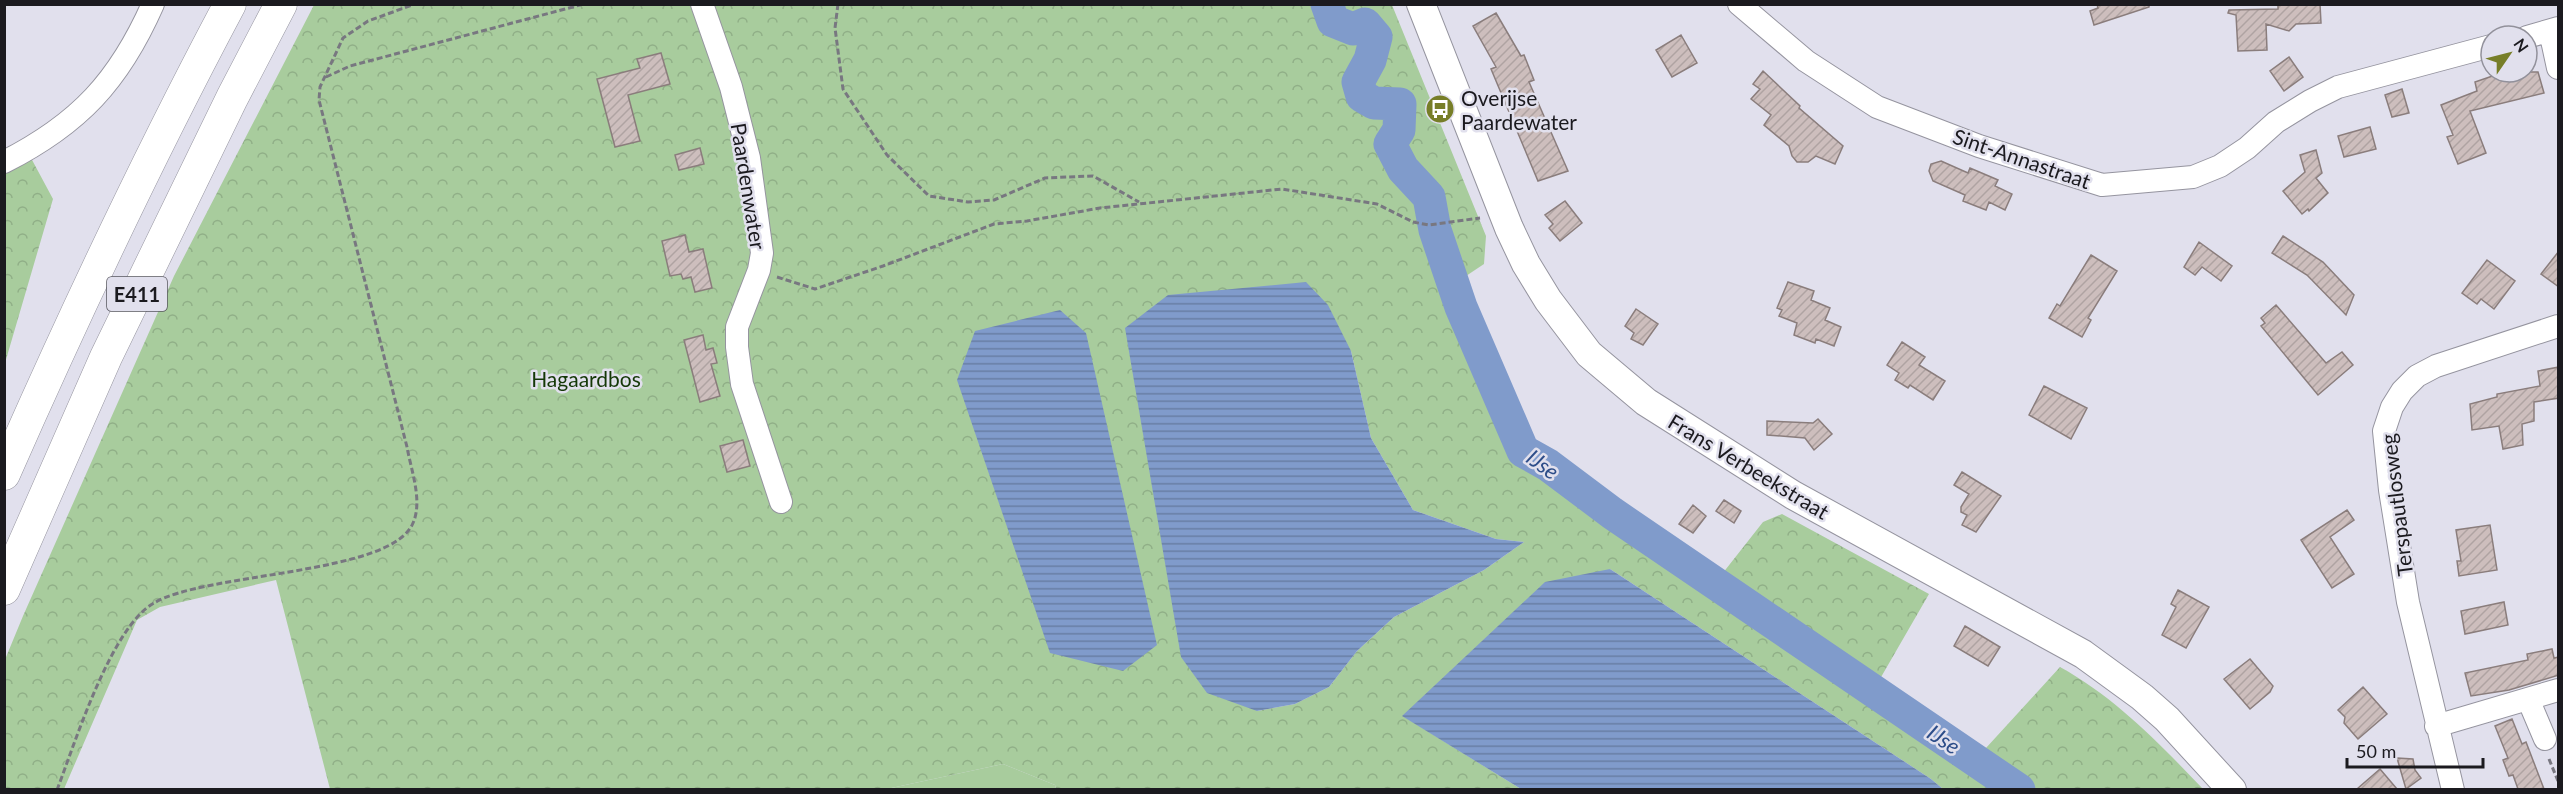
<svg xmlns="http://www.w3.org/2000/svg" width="2563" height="794" font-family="Lato,sans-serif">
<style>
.green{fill:#a8cc9d}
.forest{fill:url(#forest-crowns);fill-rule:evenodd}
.water{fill:url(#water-rules)}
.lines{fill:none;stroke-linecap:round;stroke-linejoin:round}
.river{stroke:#809bcb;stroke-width:33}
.building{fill:url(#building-hatch);stroke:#8a7d7c;stroke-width:1.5}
.minor-casing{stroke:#95949f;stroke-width:24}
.major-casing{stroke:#95949f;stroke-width:30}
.highway-casing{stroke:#95949f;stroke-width:33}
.path{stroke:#787780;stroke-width:3;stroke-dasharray:6 3;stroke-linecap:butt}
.minor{stroke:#fff;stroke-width:22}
.major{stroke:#fff;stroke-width:28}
.highway{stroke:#fff;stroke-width:32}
.labels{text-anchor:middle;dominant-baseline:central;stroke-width:5;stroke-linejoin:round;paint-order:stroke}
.shield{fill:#e1e0ed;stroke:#56555d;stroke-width:1.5}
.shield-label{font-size:20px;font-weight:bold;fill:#1b1a1f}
.poi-label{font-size:21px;fill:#1b1a1f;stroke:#e1e0ed;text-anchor:start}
.street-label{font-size:21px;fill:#1b1a1f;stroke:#e1e0ed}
.park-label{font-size:21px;fill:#143807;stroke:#e1e0ed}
.water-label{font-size:22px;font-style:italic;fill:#2d4d89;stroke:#e1e0ed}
</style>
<defs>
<pattern id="forest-crowns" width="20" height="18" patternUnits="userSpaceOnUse" patternTransform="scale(1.5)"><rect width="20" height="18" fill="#a8cc9d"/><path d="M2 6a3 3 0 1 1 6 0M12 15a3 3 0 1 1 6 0" fill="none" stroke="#90af87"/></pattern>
<pattern id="water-rules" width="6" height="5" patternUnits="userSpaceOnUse" patternTransform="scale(1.5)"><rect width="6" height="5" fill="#809bcb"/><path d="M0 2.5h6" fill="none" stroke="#687ea4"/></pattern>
<pattern id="building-hatch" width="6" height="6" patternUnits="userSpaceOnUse" patternTransform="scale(1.5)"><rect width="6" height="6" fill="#cdbebd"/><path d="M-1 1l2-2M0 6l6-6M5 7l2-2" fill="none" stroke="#afa3a2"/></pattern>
</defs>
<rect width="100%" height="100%" fill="#e1e0ed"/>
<path class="green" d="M1003,764l52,21 1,4 -174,1z"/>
<path class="forest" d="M314,5h1078l94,231 -2,28 -30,20 69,167 25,14 64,48 103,70 48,-61 19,-8 147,80 -56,97 102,69 85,-93c56,31 99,76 143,122h-260l-12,-10 -321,-210 -207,147 118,73h-465l-1,-4 -52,-21 -121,26 -552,-1 -54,-209 -116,27 -23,13 -73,169h-59l-1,-127 19,-46 151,-340zM1351,351l20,87 42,72 83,29 28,3 -40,28 -90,47 -37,34 -28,36 -34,17 -38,7z
M31,158l22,41 -48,164v-196z"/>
<path class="water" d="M1306,282l22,23 23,46 20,87 42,72 83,29 28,3 -40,28 -90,47 -37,34 -28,36 -34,17 -38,7 -50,-18 -26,-36 -56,-329 43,-33z
M1060,310l26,23 71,312 -34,26 -73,-18 -93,-273 18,-49z
M1610,569l321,210 12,10h-422l-119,-73 143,-134z"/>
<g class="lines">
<path class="river" d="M1327,4l6,17 20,8 12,-5 11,13 -6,23 -12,22 4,14 12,7 26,1 -1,26 -9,14 13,25 26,28 6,33 26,77 62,144 25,14 64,48 407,277"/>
</g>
<path class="building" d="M2097,4h52v3l-55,18 -4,-14 8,-3z
M2278,4h42l1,19 -25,1 -7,7 -23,-7 1,26 -29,1 -2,-36 -8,-2 1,-3 49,-1z
M1496,13l25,43 3,-1 10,25 -5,2 39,89 -30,10 -47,-112 5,-2 -23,-41z
M1681,35l16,28 -25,14 -16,-27z
M661,53l9,31 -42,11 12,46 -25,6 -18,-68 43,-11 -3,-9z
M2289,57l14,20 -19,14 -14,-20z
M1763,71l37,35 -1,2 44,38 -8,18 -19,-8 -8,6h-11l-5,-6 -3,-10 -25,-21 7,-10 -20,-16 9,-10 -7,-5z
M2504,72h34l6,21 -74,18 16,42 -28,11 -11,-27 6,-2 -12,-30 36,-14 -2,-9z
M2402,89l7,24 -17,4 -7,-22z
M2370,127l6,22 -32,8 -6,-21z
M700,148l4,16 -25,6 -4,-15z
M2316,150l6,23 -6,5 12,15 -19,18 -1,-2 -6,5 -19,-23 22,-19 -5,-17z
M1941,161l27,12 2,-5 28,12 -3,6 17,8 -7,16 -16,-8 -3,8 -23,-9 2,-6 -32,-14 -4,-10 2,-7z
M1565,201l17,22 -22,18 -11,-13 4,-4 -8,-9z
M685,235l4,17 14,-3 9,39 -17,4 -4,-15 -8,2 -2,-5 -11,2 -8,-35z
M2283,236l40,26 31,33 -8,20 -39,-40 -35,-22z
M2199,242l33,24 -11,15 -19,-14 -7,8 -11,-8z
M2559,251v36l-18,-13z
M2091,255l26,16 -29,47 3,2 -9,17 -33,-19 8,-14 3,2z
M2487,260l28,21 -21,28 -13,-10 -4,5 -15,-11z
M1788,282l26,9 -3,9 19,8 -5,12 16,7 -7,19 -18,-7 -1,4 -21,-8 3,-12 -18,-7 3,-6 -5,-2z
M2276,305l50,58 16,-11 11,13 -35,30 -57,-69 4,-3 -4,-5z
M1636,309l22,15 -15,21 -12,-6 3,-6 -9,-7z
M703,335l3,15 7,-2 4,15 -6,1 9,32 -20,6 -16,-62z
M1902,342l23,15 -6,8 26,16 -12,19 -23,-15 -2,3 -13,-8 4,-7 -12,-8z
M2559,367v31l-25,4v19l-12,3 1,21 -20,4 -4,-23 -27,4 -2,-26 27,-7v-3l43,-8 -2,-15z
M2044,386l43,22 -16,31 -42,-24z
M1818,419l14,15 -18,16 -9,-12 -38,-3v-14l46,2z
M743,440l7,26 -23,6 -7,-26z
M1962,472l39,24 -25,36 -14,-7 5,-10 -6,-3v-5l8,-13 -15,-9z
M1724,500l17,11 -7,12 -18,-12z
M1693,505l13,11 -13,17 -14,-9z
M2347,510l7,10 -24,17 24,37 -22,14 -31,-48z
M2490,525l7,45 -38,6 -2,-15h4l-5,-31z
M2178,590l31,17 -23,41 -24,-13 14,-28 -5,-3z
M2504,602l4,23 -43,9 -4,-23z
M1965,626l35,21 -12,19 -34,-20z
M2552,649l2,9 5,-1v18l-50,15 -38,6 -6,-23 63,-13 -1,-6z
M2250,659l23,27 -3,6 -20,17 -26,-30z
M2363,687l24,27 -29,25 -14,-16 1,-6 -7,-7z
M2512,719l10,25 4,-2 18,47h-26l-5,-14 -4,1 -6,-16 5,-2 -13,-32z
M2397,758l16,1 2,11 6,8 -15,11z
M2380,769l17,20h-40z"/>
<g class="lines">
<g class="minor-casing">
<path id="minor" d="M702,4l29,83 18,71 13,95 -3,17 -22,57v20l5,37 39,118
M1739,4l67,57 71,46 102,39 123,39 91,-8 27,-11 27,-18 29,-26 34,-21 28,-14 153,-41
M2550,31l8,37
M2527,37l31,-9
M4,162c75,-38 115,-81 149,-158
M2528,699l17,40
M2436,726l122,-36
M2453,790l-45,-188 -18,-112 -6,-59 8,-24 10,-16 15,-15 19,-10 122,-40"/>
</g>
<g class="major-casing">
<path id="major" d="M1421,4l88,224 17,36 22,36 41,54 57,48 147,93 290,159 59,43 25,22 65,71"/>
</g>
<g class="highway-casing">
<path id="highway" d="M4,474c70,-159 144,-316 226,-470
M4,589l102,-232 126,-259 49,-94"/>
</g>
<path class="path" d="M838,4l-3,24 8,61 44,66 42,41 39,6 26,-2 51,-22 48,-2 46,26
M326,77l24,-11 234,-62
M777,277l38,12 68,-23 111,-42 33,-3 73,-13 182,-19 95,15 36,18 16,3 51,-7
M2549,759l9,22
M57,790c18,-47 54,-163 97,-187 52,-31 238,-28 259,-80 10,-22 -2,-53 -6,-76l-88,-347 1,-13 23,-49 25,-17 47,-17"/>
<use href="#minor" class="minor"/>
<use href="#major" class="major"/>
<use href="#highway" class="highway"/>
</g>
<defs>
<g id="bus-disc" transform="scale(1.5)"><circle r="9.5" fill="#777e28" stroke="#e1e0ed"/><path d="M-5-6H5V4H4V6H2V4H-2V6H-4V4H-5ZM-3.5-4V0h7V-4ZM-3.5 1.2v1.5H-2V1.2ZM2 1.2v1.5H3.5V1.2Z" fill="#fff"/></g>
</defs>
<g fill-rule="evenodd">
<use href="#bus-disc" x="1440" y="109"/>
</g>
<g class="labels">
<rect class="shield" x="107" y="277" width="60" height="34" rx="4.5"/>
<g class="shield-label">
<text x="137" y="294">E411</text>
</g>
<g class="poi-label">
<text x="1461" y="97">Overijse<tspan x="1461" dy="24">Paardewater</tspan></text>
</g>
<g class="street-label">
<text transform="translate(2022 158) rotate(19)">Sint-Annastraat</text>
<text transform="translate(749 186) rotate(81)">Paardenwater</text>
<text transform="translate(1749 466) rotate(31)">Frans Verbeekstraat</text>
<text transform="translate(2396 505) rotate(-97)">Terspautlosweg</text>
</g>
<g class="park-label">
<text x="586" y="378">Hagaardbos</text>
</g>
<g class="water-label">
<text transform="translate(1543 464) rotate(36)">IJse</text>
<text transform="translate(1944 739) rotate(34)">IJse</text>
</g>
</g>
<rect width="2563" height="794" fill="none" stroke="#1b1a1f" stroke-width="12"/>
<g transform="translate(2509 54) rotate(55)"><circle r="28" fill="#e1e0ed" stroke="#92919b" stroke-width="1.5"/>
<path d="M0-4.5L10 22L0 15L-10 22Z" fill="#777e28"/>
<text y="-9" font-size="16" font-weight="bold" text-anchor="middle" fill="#1b1a1f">N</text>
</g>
<path d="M2347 758v9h136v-9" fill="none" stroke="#1b1a1f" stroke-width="3"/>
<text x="2356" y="758" font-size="18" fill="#1b1a1f" stroke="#e1e0ed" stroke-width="4.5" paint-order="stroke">50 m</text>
</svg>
